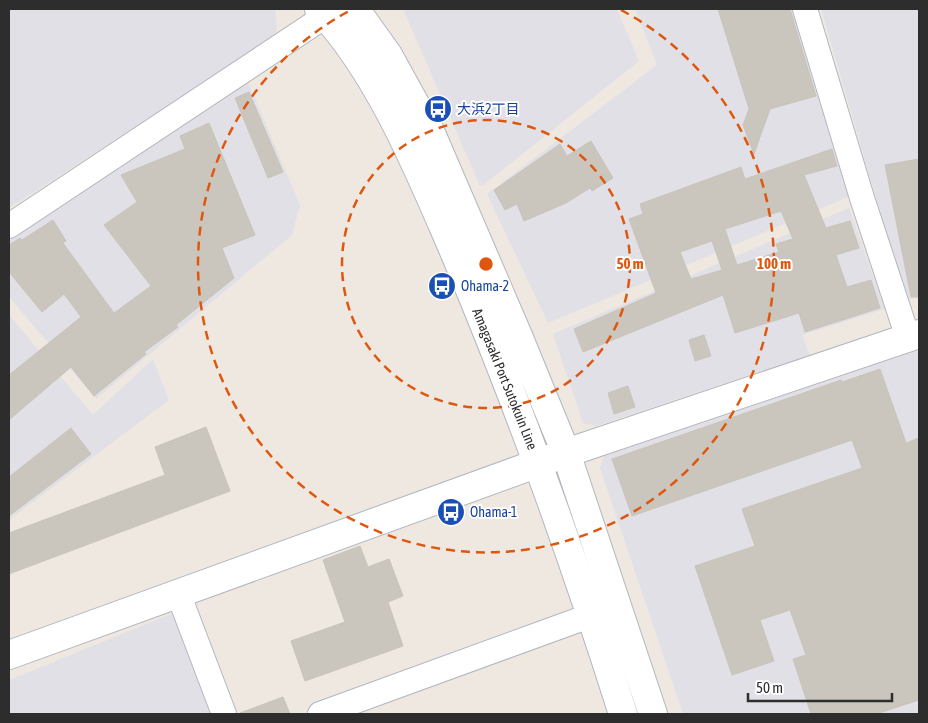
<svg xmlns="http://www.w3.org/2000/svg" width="928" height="723" font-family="'Asap Condensed','Noto Sans JP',sans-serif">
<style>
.industrial{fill:#e2e0e7}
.building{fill:#cac6be;stroke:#c9c4b9;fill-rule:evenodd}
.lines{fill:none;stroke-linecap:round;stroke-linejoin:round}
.minor-casing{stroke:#b3b6c0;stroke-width:26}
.tertiary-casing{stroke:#b3b6c0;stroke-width:30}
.secondary-casing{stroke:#b3b6c0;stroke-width:30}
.minor{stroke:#fff;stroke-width:24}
.tertiary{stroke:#fff;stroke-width:28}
.secondary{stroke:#fff;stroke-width:28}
.ring{fill:none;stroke:#df570e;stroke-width:2.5;stroke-dasharray:9 6}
.labels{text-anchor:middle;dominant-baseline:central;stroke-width:4;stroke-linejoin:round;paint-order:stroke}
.transit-label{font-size:14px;fill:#164399;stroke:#fff;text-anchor:start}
.street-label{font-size:14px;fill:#2d2d2d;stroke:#fff}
.centre{fill:#df570e;stroke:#fff;stroke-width:2.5}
.ring-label{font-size:15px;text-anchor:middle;font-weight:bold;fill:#df570e;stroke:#fff;stroke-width:4;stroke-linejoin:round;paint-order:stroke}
</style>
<rect width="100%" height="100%" fill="#eee8e0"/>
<path class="industrial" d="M9,9h266l2,21 -4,8 -264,170z
M403,9h214l22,52 -153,122 -6,3z
M635,9h160l56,187 -303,127 -61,-129 170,-129z
M821,9h98v287l-13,5z
M248,82l52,123 -8,30 -196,164 -87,-102v-59z
M849,208l36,101 -83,26 8,20 -214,71 -13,-3 -30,-89z
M9,315l84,100 60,-56 16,41 -160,120z
M919,350v364h-236l-83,-246 4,-12z
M171,614l10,5 35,95h-207v-34z"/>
<path class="building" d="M718,9h72l26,87 -46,13 -16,45 -11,-29 6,-16z
M249,92l34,80 -15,6 -33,-80z
M209,123l46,112 -33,13 12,30 -58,47 2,2 -34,25 2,2 -52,42 -23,-29 -62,53v-45l72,-58 -17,-23 -22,18 -33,-40v-27l11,-7 2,2 31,-20 13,21 -3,2 51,70 37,-27 -47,-61 33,-23 -16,-27 64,-26 -5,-13z
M591,141l22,37 -21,13 -2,-3 -24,15 -42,18 -7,-17 -12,6 -11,-20 66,-46 7,12z
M832,149l5,17 -33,9 22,53 24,-7 9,27 -23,7 11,32 24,-7 9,28 -75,24 -6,-19 -64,20 -12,-38 -140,57 -9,-23 82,-36 -27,-74 14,-5 -3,-10 101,-37 4,12zM781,211l12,28 -17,5 3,8 -42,13 -12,-36zM712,241l10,29 -31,9 -11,-27z
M919,159v138h-8l-26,-132z
M704,335l7,21 -16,5 -6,-21z
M880,369l26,74 13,-5v262l-43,14h-65l-18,-55 13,-4 -16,-45 -30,10 14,41 -42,14 -37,-109 60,-20 -13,-37 120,-41 -10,-28 -220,76 -20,-57 229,-79 1,2z
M628,386l7,21 -21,7 -6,-21z
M206,427l24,64 -221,83v-41l156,-58 -10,-28z
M71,428l20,26 -82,62v-39z
M360,546l8,21 21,-8 14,37 -15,6 15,44 -98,35 -14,-40 54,-19 -22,-62z
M283,697l7,17h-50v-1z"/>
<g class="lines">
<g class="minor-casing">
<path id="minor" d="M805,9l57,189 46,140
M9,226l327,-217
M178,593l46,121
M320,714l272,-99"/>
</g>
<g class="tertiary-casing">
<path id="tertiary" d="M9,655l557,-202 353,-119"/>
</g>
<g class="secondary-casing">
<path id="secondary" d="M319,9c61,64 102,166 137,247 63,150 118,303 167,458
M355,9l33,46 42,76 89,207 47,115 87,261"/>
</g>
<use href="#minor" class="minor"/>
<use href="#tertiary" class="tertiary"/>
<use href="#secondary" class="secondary"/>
</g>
<g class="ring">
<circle cx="486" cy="264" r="144"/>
<path d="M621 10A288 288 0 1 1 351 10"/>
</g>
<defs>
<g id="bus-disc" transform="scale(1.4375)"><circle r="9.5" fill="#1a4fb4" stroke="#fff"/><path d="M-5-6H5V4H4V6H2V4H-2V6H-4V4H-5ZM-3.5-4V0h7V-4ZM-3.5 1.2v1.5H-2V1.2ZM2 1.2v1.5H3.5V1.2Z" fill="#fff"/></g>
</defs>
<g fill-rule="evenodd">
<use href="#bus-disc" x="438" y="109"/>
<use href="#bus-disc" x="442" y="286"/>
<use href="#bus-disc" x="451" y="512"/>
</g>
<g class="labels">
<g class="transit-label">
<text x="457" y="109">大浜2丁目</text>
<text x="461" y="286">Ohama-2</text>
<text x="470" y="512">Ohama-1</text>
</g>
<g class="street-label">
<text transform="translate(505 379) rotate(68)">Amagasaki Port Sutokuin Line</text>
</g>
</g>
<circle cx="486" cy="264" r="8" class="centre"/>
<g class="ring-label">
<text x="630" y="269">50 m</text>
<text x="774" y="269">100 m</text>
</g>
<rect width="928" height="723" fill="none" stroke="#2d2d2d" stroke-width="20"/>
<path d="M748 693v8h144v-8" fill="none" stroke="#2d2d2d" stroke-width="2.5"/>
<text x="756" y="693" font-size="15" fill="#2d2d2d" stroke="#ffffff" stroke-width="4" paint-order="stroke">50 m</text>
</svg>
